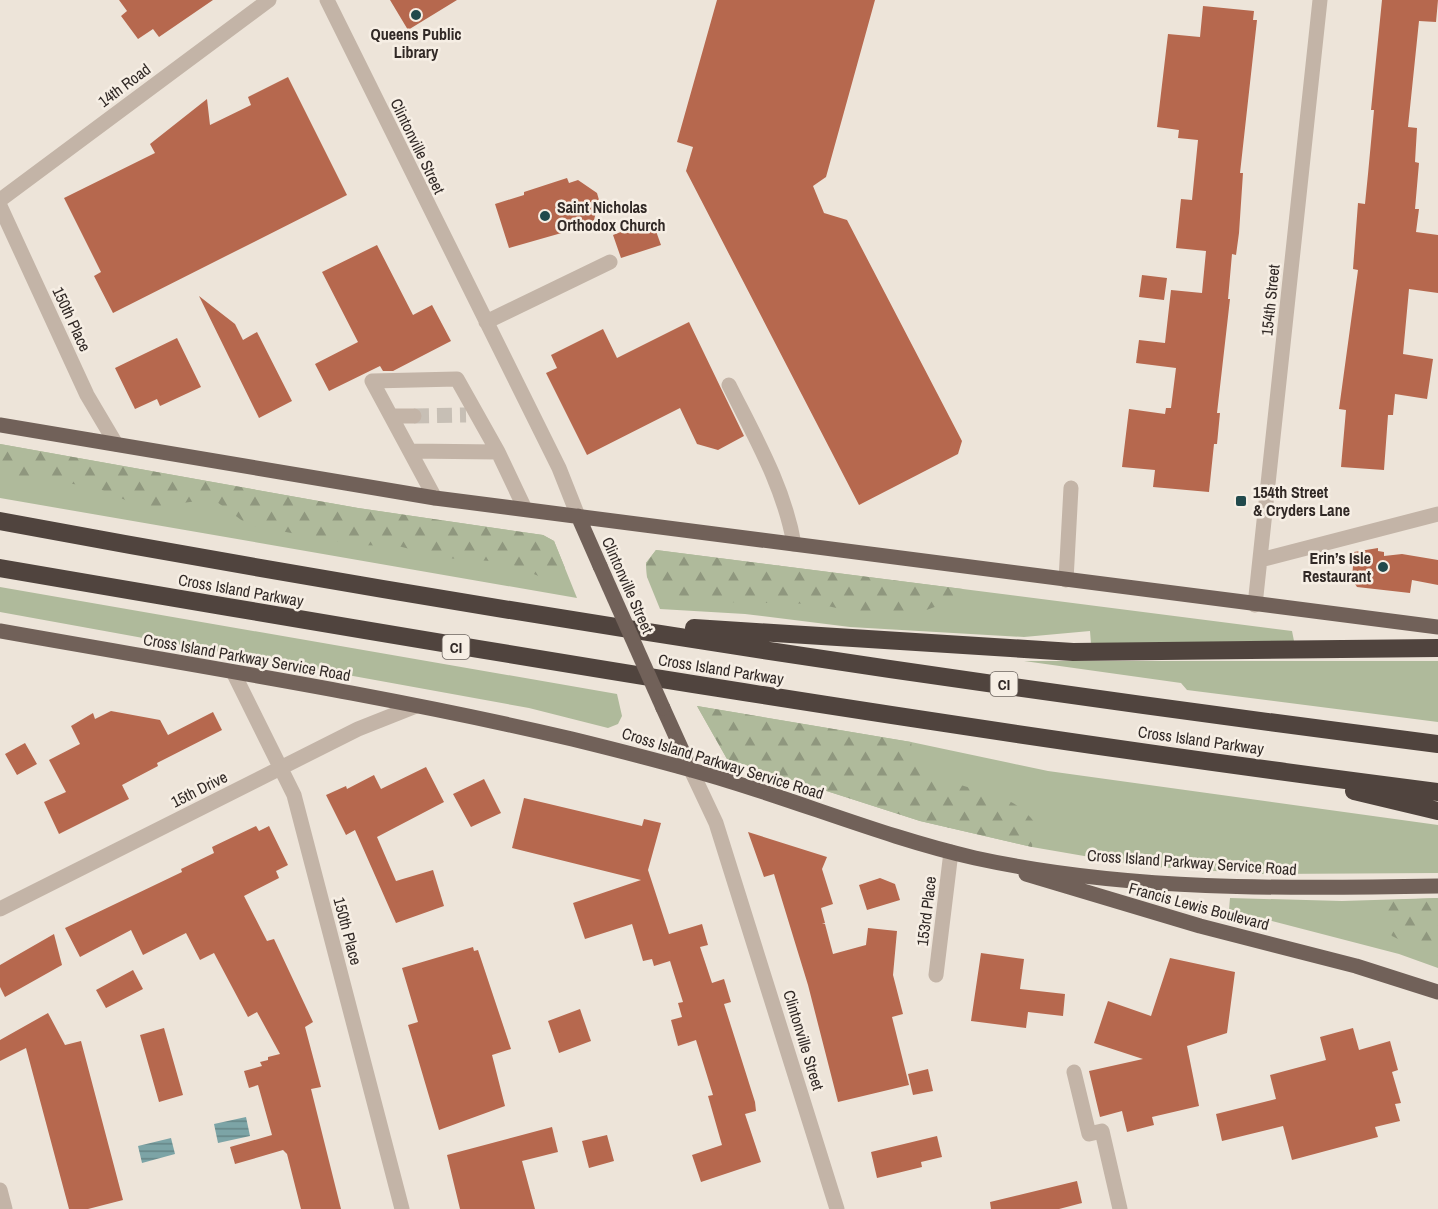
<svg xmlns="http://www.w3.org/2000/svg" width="1438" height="1209" font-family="'Archivo Narrow',sans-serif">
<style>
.grass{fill:#afba9b}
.forest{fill:url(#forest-firs)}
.water{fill:url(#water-rules)}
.building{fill:#b6684e}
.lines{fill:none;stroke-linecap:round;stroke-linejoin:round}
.minor-tunnel{stroke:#c7bfb5;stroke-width:15;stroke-dasharray:15 8;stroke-linecap:butt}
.minor{stroke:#c3b4a7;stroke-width:15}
.major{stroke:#716159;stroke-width:15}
.highway{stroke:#50443e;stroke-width:18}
.major-bridge{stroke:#716159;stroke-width:15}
.poi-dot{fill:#21494c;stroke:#f6eee4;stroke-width:2}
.labels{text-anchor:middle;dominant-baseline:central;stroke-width:5;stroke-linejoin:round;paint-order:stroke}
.shield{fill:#f6eee4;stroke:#6c645f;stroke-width:1.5}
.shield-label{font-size:15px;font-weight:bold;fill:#312926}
.poi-label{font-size:16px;font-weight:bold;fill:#312926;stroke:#f6eee4;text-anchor:start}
.street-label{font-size:16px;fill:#312926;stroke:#f6eee4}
</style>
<defs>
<pattern id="forest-firs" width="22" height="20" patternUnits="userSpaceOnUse" patternTransform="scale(1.5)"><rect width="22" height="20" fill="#afba9b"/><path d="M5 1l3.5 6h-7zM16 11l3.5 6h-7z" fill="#8f977e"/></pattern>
<pattern id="water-rules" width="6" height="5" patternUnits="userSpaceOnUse" patternTransform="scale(1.5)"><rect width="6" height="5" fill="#7ca4a6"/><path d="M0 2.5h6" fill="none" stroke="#668687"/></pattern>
</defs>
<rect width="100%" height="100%" fill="#ede4d9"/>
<path class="grass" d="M0,444l358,64 185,27 11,6 23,57 -577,-100z
M656,550l636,81 2,10 -203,3 -1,-13 -66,6 -174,-10 -105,-13 -85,-5 -13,-32 -1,-14z
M0,587l617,107 5,22 -4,8 -10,4 -79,-20 -529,-96z
M1024,661h414v61l-251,-32 -6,-7z
M697,706l214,36 137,29 390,54v48l-179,1 -117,-8 -110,-19 -112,-26 -193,-62z
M1230,898l112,3 96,-3v70l-39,-14 -170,-44z"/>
<path class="forest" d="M0,444l358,64 185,27 11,6 11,27 -9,9 -13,1 -37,-16 -61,-4 -47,-12 -43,-1 -107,-20 -35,-26 -69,9 -49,-21 -95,-13z
M656,550l307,39 -23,16 -19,7 -50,4 -52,-12 -99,-2 -45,-7 -28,-18 -1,-14z
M697,706l214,36 3,20c9,6 19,14 29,18 33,11 71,13 92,43l-3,24 -112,-26 -193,-62z
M1438,898v61l-46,-23 -12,-18 14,-18z"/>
<path class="water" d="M246,1117l4,19 -32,7 -4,-19z
M171,1138l4,16 -33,9 -4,-17z"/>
<path class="building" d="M119,0h94l-54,37 -6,-8 -15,10 -17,-23 6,-5z
M390,0h67l-49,30z
M717,0h158l-49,177 -13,9 11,27 23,7 115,221 -4,13 -99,51 -173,-334 7,-24 -16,-5z
M1382,0h56l-2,22 -17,-1 -11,106 9,1 -2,34 4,1 -4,46h4l-3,23 22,3v58l-29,-4 -6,65 30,5 -6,40 -32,-5 -2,21h-5l-4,55 -43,-3 5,-57 -7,-1 19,-139 -5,-1 5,-66 7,1 3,-30 6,-64h-3z
M1203,6l51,5 -1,9h4l-17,153h3l-4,60 -3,22 -4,-1 -4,45h2l-13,114h3l-3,31h-3l-5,48 -56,-5 2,-17 -33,-3 7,-58 36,5 1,-6h5l5,-40 -40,-5 3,-23 26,3 6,-53 31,3 4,-42 -30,-3 5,-49 11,1 6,-60 -20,-2 1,-8 -22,-3 11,-93 32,3z
M288,77l59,118 -234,118 -19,-37 7,-4 -37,-74 91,-45 -5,-9 57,-45 3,26 41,-20 -3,-8z
M567,178l2,5 9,-3 19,13 2,7 -6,24 -84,24 -14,-44 29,-9v-3z
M652,220l9,25 -40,13 -8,-23z
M377,245l36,70 19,-10 19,36 -58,30h-10l-3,-5 -51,25 -14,-27 43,-22 -36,-70z
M1142,275l25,3 -3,22 -25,-3z
M199,296l36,28 8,16 14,-8 35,69 -33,17z
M689,322l55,114 -26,14 -21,-6 -17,-36 -93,47 -41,-82 11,-5 -6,-13 52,-26 14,29z
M177,338l24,49 -41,19 -3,-7 -22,10 -20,-41z
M1378,548v3l6,1v4l18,-2 36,6v25l-26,-5 -2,13 -53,-6 -5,-8 2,-27z
M111,711l49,9 8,15 45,-23 9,18 -65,33 1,3 -36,19 7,14 -70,35 -15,-32 22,-10 -17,-32 31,-16 -9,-18 22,-13 2,6z
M25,743l12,21 -20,11 -12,-21z
M426,767l18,35 -67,35 19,44 37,-11 11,36 -48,17 -41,-93 -9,5 -20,-40 20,-9 1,3 27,-14 7,14z
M484,779l17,34 -30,14 -18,-33z
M524,798l118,28 2,-7 17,4 -13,47 21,64 33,-10 6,21 -8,2 12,36 12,-4 7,23 -7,2 31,98 1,9 -11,3 16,48 -60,20 -9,-27 30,-10 -14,-49 5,-1 -17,-55 -18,6 -7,-26 11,-3 -4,-14 5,-1 -13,-41 -16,5 -2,-7 -9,2 -11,-37 -47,15 -12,-36 68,-23 -129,-32z
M256,826l3,5 10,-5 19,39 -12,6 3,7 -35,18 23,45 7,-2 39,83 -8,5 16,60 -10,2 30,120h-40l-14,-55 -4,-4 -48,14 -5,-17 42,-12 -14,-50 -9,3 -5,-17 18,-5 -2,-4 8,-2v-3l12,-3 -23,-42 -9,5 -34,-64 -14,7 -14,-27 -43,22 -12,-25 -51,27 -15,-29 117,-56 -1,-3 33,-16 -2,-6z
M748,832l79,25 -5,12 11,35 -12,4 4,15 -3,1h3l8,30 33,-9 2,-17 29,3 -4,44 10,39 -11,3 17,68 -71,17 -30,-117 -34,-111 -10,3z
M880,878l15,6 5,16 -33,10 -8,-25z
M54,934l8,31 -57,32 -5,-10v-22z
M473,947l1,4 4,-1 33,99 -19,6 13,51 -66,24 -31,-105 10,-3 -16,-54z
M981,953l43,6 -4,30 45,5 -2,22 -35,-4 -2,16 -55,-7z
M1170,958l65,14 -8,61 -40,13 12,60 -47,11 2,8 -27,7 -5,-21 -22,6 -11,-46 54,-12 -49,-16 14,-42 43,15z
M133,970l10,19 -37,19 -10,-18z
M580,1009l11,32 -32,12 -11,-32z
M48,1013l17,32 16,-4 42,159 -35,9h-19l-43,-161 -26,13v-21z
M164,1028l19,67 -24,7 -19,-67z
M1353,1028l6,22 31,-9 8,29 -6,2 9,31 -6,1 5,17 -25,6 3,10 -86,23 -9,-34 -61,15 -6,-27 60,-15 -6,-24 56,-15 -6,-23z
M928,1069l5,22 -20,4 -5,-21z
M552,1127l6,25 -36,9 13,48h-75l-13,-54z
M607,1135l7,26 -25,7 -7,-27z
M937,1136l5,21 -21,5 1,5 -45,11 -6,-26z
M1077,1181l5,22 -23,6h-68l-1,-7z"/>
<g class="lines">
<path class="minor-tunnel" d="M414,416l52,-1"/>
<path class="minor" d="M327,0l232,468 19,48
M0,200l269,-200
M0,206l87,189 29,49
M486,322l124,-60
M729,385c26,52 55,102 65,159
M391,416h23
M410,451l88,1
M435,498l-63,-117 85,-2 41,73 27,57
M1260,560l178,-46
M1066,580l5,-92
M1255,605l65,-605
M233,672l61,123 108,414
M691,770l25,53 121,386
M0,909l358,-180 58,-23
M936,975l15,-123
M1074,1072l15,62 13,-3 18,78
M0,1190l5,19"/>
<path class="major" d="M0,425l435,73 1003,129
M578,516l22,50
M0,631c191,34 384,64 572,108 53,13 105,26 157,42 82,25 163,58 246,77 151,33 310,31 463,28
M663,708l28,62
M1026,874l174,52 156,40 82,26"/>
<path class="highway" d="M0,521c477,89 957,162 1438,223
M0,568c478,82 956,163 1438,224
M694,628l379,24 365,-4
M1354,791l84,20"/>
<path class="major-bridge" d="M600,566l63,142"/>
</g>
<g class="poi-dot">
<circle cx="416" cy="15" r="6"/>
<circle cx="545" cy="216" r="6"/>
<rect x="1235" y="495" width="12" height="12" rx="3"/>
<circle cx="1383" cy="567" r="6"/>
</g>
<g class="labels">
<g class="shield">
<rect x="442.5" y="635" width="27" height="24" rx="4.5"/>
<rect x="990.5" y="672" width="27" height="24" rx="4.5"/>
</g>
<g class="shield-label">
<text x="456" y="647">CI</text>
<text x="1004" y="684">CI</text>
</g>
<g class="poi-label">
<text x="416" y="34" text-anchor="middle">Queens Public<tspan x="416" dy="18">Library</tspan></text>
<text x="557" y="207">Saint Nicholas<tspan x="557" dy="18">Orthodox Church</tspan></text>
<text x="1253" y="492">154th Street<tspan x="1253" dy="18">&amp; Cryders Lane</tspan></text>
<text x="1371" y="558" text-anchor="end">Erin’s Isle<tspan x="1371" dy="18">Restaurant</tspan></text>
</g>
<g class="street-label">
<text transform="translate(124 85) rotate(-37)">14th Road</text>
<text transform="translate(418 146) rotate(64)">Clintonville Street</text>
<text transform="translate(1270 300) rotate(-84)">154th Street</text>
<text transform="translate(72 319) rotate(65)">150th Place</text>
<text transform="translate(628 585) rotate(66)">Clintonville Street</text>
<text transform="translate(241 590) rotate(10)">Cross Island Parkway</text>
<text transform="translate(247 657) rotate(10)">Cross Island Parkway Service Road</text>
<text transform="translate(721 669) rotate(9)">Cross Island Parkway</text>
<text transform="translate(1201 740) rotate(8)">Cross Island Parkway</text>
<text transform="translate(723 763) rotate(17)">Cross Island Parkway Service Road</text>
<text transform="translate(199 789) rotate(-27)">15th Drive</text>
<text transform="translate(1192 862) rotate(4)">Cross Island Parkway Service Road</text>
<text transform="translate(1199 906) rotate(15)">Francis Lewis Boulevard</text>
<text transform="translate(926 911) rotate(-83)">153rd Place</text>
<text transform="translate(348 931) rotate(75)">150th Place</text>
<text transform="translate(804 1040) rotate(73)">Clintonville Street</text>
</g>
</g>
</svg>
